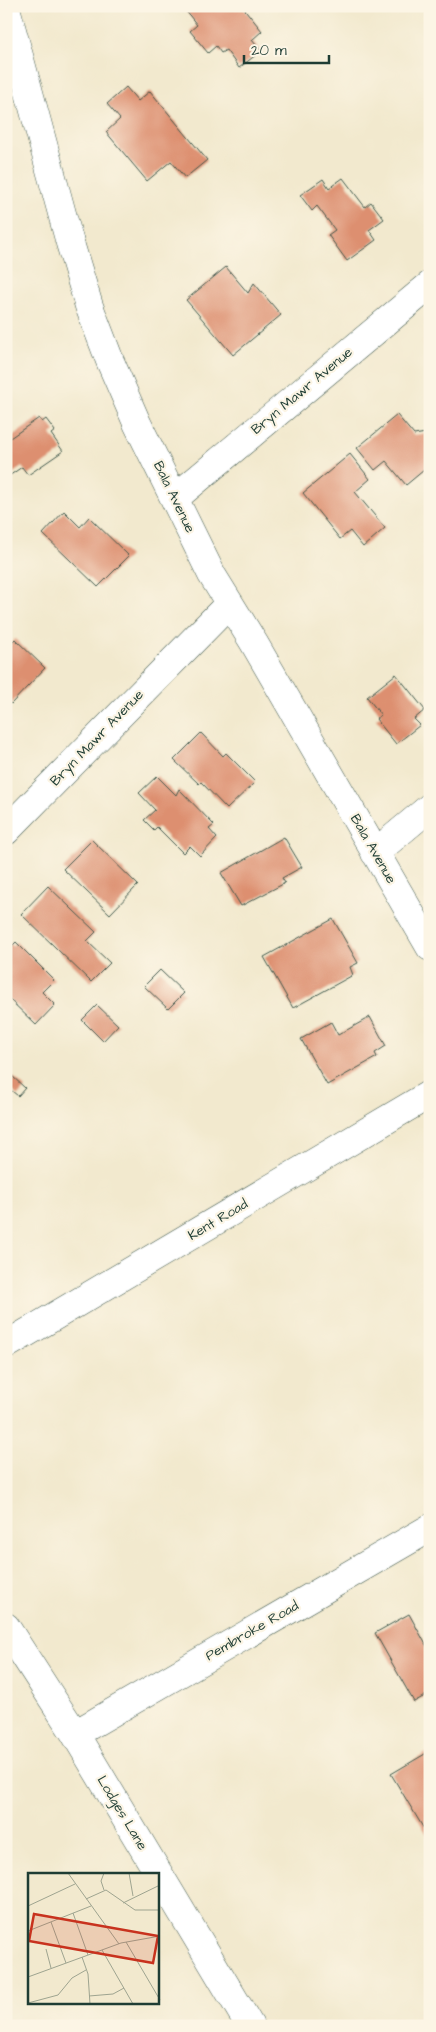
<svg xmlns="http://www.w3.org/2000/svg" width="436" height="2032" font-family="'Architects Daughter',sans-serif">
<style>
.building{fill:#dd8f6f}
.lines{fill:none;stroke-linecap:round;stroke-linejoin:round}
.minor-casing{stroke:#3f574b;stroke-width:29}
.minor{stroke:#fff;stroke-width:28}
.labels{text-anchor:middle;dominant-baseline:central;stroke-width:4.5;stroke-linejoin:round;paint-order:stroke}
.street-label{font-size:14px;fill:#1f3d34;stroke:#fcf5e5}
.inset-road{fill:none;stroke:#9ea490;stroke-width:1}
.view{fill:#c8321e;fill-opacity:0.15;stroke:#c8321e;stroke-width:2.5}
.inset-edge{fill:none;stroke:#1f3d34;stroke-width:2.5}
</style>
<rect width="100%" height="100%" fill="#fcf5e5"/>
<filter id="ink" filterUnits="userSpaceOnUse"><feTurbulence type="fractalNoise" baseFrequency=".02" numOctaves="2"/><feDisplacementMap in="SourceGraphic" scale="10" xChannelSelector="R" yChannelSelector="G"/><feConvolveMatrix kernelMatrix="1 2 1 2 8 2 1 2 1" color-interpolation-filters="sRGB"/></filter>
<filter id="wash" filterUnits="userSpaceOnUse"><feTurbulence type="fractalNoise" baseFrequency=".0096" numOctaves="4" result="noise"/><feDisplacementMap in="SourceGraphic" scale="20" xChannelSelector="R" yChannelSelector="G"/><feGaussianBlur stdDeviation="1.12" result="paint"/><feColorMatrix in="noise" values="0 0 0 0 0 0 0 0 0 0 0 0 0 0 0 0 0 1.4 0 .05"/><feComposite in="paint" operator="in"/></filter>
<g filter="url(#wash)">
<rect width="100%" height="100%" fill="#f2e9ce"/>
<g id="blocks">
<path class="building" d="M182,6h60l20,25 -10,9 9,11 -22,17 -13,-18 -5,3 -5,-7 -8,7 -18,-22 7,-6z
M126,87l12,14 12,-10 57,69 -22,18 -14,-17 -24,20 -41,-49 14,-13 -13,-15z
M343,178l22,29 6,-5 13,17 -15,11 7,10 -29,21 -19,-26 7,-5 -18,-24 -5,5 -12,-16 23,-16 6,9z
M226,267l22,26 6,-10 27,32 -48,40 -47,-55z
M397,415l17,20 12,-2 4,3v29l-24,20 -20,-24 -11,9 -18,-22z
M39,418l3,4 4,-3 9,12 -4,3 12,17 -35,24 -6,-8 -16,11v-46l4,6z
M350,454l20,25 -15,13 30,36 -22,19 -13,-16 -10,8 -37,-46z
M64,511l16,16 9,-10 40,39 -31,31 -55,-53z
M15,639l30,29 -34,36 -5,-4v-52z
M396,674l29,36 -11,9 6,6 -24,19 -20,-25 5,-4 -14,-18z
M201,733l22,23 3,-3 29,29 -28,27 -26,-27 -2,2 -25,-24z
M157,776l19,19 3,-6 35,36 -5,4 8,9 -17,18 -10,-10 -7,7 -26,-26 -3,3 -10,-10 11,-10 -16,-17z
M284,837l18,30 -20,11 3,5 -44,23 -20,-33z
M92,840l46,45 -28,29 -47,-45z
M48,886l48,46 -9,9 23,22 -19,19 -70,-68z
M333,919l25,44 -8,4 3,8 -60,33 -29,-51z
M6,940l6,6 4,-4 38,38 -12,12 13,13 -19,20 -30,-29z
M160,970l24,23 -16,16 -24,-23z
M97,1005l21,20 -15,16 -21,-21z
M370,1017l16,29 -11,7 2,4 -50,28 -26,-46 30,-17 7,13z
M11,1075l14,13 -7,8 -12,-10v-5z
M409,1614l21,38v22l-5,3 5,9v7l-16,9 -39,-69z
M430,1751v88l-39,-65z"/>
</g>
</g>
<g filter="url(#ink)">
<use href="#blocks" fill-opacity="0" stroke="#3f574b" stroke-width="1"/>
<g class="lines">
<g class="minor-casing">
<path id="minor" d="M6,8l64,235 19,63 21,55 27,62 75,152 42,68 176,304
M175,498l255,-213
M6,831l223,-227
M375,853l55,-46
M6,1345l424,-251
M6,1627l69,107 175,292
M75,1734l355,-206"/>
</g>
<use href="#minor" class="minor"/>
</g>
</g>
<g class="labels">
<g class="street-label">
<text transform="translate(302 391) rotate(-40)">Bryn Mawr Avenue</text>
<text transform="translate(174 497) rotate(64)">Bala Avenue</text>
<text transform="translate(97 738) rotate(-46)">Bryn Mawr Avenue</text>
<text transform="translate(373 849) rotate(60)">Bala Avenue</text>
<text transform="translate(218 1220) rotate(-31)">Kent Road</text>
<text transform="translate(252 1631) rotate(-30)">Pembroke Road</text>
<text transform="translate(122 1813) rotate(59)">Lodges Lane</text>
</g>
</g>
<g transform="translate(28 1873)">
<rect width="131" height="131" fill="#f2e9ce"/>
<path class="inset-road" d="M40,0l51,71M76,0l-3,8 3,9M101,0l4,23M58,26l20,-9 29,20h25M95,30l37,-18M0,33l47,-22M45,40l15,42M23,49l15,41M0,58l63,-25M98,69l34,58M18,76l5,19M74,77l31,54M54,84l6,17 2,30M0,104l93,-34 39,-7M61,123l24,-2 11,-6M0,130l30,-8 14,-17 14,-8"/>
<path class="view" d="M6,41l124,22 -5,27 -124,-22z"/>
<rect width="131" height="131" class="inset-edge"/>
</g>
<rect width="436" height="2032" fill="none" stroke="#fcf5e5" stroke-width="25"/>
<path d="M244 55v8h85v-8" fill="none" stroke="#1f3d34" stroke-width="2.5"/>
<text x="251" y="55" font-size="15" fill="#1f3d34" stroke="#fcf5e5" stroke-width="4" paint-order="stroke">20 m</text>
</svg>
